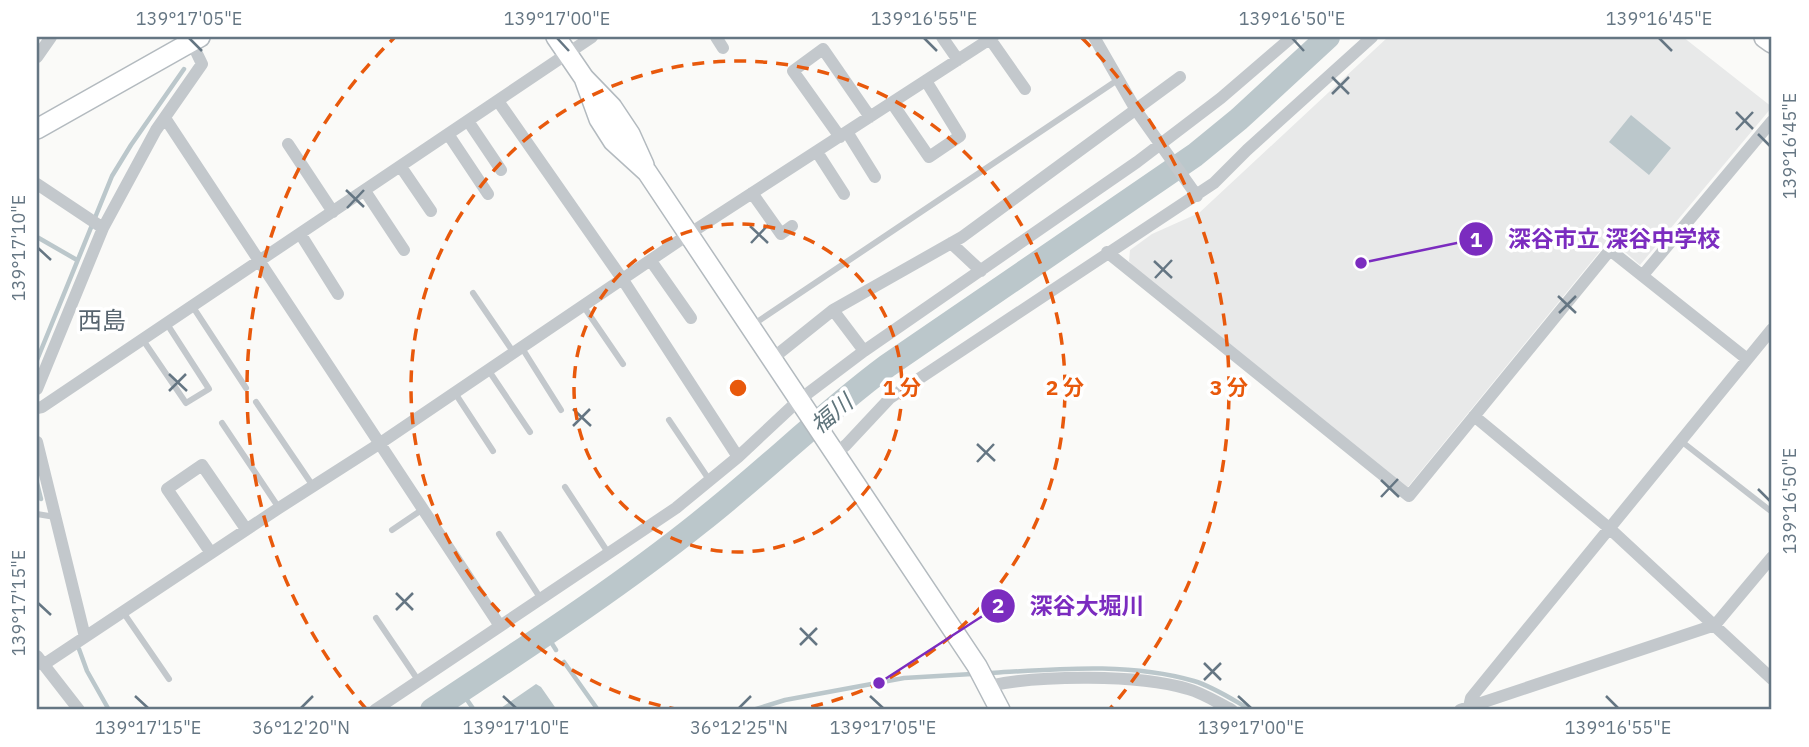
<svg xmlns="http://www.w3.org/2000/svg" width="1809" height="747" font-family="'IBM Plex Sans','Noto Sans JP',sans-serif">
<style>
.built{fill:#e8e9e9}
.water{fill:#bbc7cb}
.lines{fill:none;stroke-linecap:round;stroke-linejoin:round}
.stream{stroke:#bbc7cb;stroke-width:4.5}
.river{stroke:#bbc7cb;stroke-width:24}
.secondary-casing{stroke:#b3babf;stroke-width:22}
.primary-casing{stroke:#b5babe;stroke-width:24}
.lane{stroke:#c3c8cc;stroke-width:6}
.street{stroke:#c3c8cc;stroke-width:12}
.secondary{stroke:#fff;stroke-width:19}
.primary{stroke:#fff;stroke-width:21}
.ticks{fill:none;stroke:#657683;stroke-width:2.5}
.ring{fill:none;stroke:#e8590c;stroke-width:3.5;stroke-dasharray:12 9}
.labels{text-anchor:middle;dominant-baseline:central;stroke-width:7;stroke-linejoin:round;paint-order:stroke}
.water-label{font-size:23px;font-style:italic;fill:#60757c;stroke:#fff}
.quarter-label{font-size:24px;fill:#57646e;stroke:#fff}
.centre{fill:#e8590c;stroke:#fff;stroke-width:3.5}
.ring-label{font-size:21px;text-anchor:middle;font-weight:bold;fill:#e8590c;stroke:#fff;stroke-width:7;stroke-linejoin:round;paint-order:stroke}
.leader{fill:none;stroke:#7b2cbf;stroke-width:2.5}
.callout-dot{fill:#7b2cbf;stroke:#fff;stroke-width:2.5}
.mark-label{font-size:21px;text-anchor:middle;font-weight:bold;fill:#fff}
.callout-label{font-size:23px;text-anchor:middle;font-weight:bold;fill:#7b2cbf;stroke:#fff;stroke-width:7;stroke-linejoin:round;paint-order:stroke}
.neatline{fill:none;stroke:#657683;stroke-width:2.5}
.ticks-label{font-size:18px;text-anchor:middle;fill:#657683}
</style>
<rect width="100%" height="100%" fill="#fafaf8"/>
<path class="built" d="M1388,37h295l89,70 -132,158 -30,-26 -203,249 -270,-217 -8,-10 1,-11 22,-16 47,-21z"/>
<path class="water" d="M1631,115l40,33 -22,27 -40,-33z
M536,684l5,3 16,23h-59z"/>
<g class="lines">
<path class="stream" d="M37,237l40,23
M37,360l75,-184 19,-31 53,-76
M37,483l4,16
M546,634l10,16
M79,649l8,22 22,39
M564,662l34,48
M991,673c66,-4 138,-11 203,8 20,6 39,19 57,29
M461,691l13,19
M753,710l32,-10 119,-22 68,-4"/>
<path class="river" d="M432,710c90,-60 182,-119 267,-187 64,-50 122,-108 188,-157l308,-211 44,-36 89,-82"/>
<g class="secondary-casing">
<path id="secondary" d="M556,37l28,41 28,29 18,27 14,31
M584,78l15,41 14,22 34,31 330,494 23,44
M37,129l163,-92"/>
</g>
<g class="primary-casing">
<path id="primary" d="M1765,37l7,5"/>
</g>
<path class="lane" d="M473,293l41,60
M193,307l53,81
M584,307l39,57
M751,326l368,-247
M143,340l43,63 23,-14 -42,-65
M522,348l39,62
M489,371l41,61
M455,393l38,58
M256,402l57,84
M669,420l41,61
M222,423l57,85
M1681,441l91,71
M565,487l44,67
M37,514l18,3
M392,530l31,-21
M499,534l42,65
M123,612l46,67
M376,618l42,62"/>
<path class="street" d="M716,37l7,11
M942,37l16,23
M1094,37l42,73 61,86
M990,39l35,50
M37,57l14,-20
M498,101l125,179 115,177
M892,103l37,54 31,-21 -34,-55
M165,118l335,508
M468,121l33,49
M847,132l28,45
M448,134l40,60
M840,137l-47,-66 30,-22 47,68
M288,144l45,68
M817,152l27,42
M401,167l30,44
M37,184l66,44
M365,191l39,59
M752,193l29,41 11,-8
M301,235l37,59
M951,243l30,28
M1107,252l302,244 201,-246 137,109
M651,261l40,57
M1643,275l129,-154
M833,310l31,41
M773,358l60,-48 129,-73 218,-160
M37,389l66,-161 53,-98 46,-66 -13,-27
M37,408l5,-1 550,-370
M1474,416l135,112 163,151
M37,442l48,195
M835,454l11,-9 44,-47 324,-215 33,-33 125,-113
M211,553l-44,-64 35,-24 44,64
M37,656l42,54
M43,665l236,-157 100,-64 310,-210 304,-197
M988,686c52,-11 150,-12 200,3 15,4 30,14 44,21
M1469,707l2,-9 301,-369
M375,710l301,-202 62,-51 61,-57 65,-49 273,-189 84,-64 71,-61
M1460,710l255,-85 57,-68"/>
<use href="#secondary" class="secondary"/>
<use href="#primary" class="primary"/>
</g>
<path class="ticks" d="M189,38l13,13M557,38l12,13M924,38l13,13M1292,38l12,13M1659,38l13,13M1332,77l17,17M1332,94l17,-17M1736,112l17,17M1736,130l17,-18M1758,134l12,12M346,190l18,17M347,208l17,-18M750,226l18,17M751,243l17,-18M38,248l13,12M1154,261l18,17M1155,278l17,-18M1558,296l18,17M1559,313l17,-17M169,374l18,17M169,391l17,-17M573,409l18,17M573,426l17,-17M977,444l18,17M977,462l17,-18M1381,480l18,17M1758,489l12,12M1381,497l17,-18M396,593l17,17M38,603l13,12M396,610l17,-17M800,628l17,17M800,645l17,-17M1204,663l17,17M1204,680l17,-17M135,696l13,12M503,696l13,12M870,696l13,12M1238,696l13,12M1606,696l12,12M301,708l12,-12M739,708l12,-12"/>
<g class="ring">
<circle cx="738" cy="388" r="164"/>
<path d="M681 710A327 327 0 1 1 795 710"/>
<path d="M367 710A491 491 0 0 1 394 38M1082 38A491 491 0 0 1 1109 710"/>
</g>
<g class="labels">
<g class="water-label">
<text transform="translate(831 413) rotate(-40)">福川</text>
</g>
<g class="quarter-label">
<text x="102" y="320">西島</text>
</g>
</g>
<circle cx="738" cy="388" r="10" class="centre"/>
<g class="ring-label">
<text x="902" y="395">1 分</text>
<text x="1065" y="395">2 分</text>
<text x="1229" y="395">3 分</text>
</g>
<path class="leader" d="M1361 263L1476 239M879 683L998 606"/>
<g class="callout-dot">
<circle cx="1361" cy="263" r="7"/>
<circle cx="879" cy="683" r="7"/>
<circle cx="1476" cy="239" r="18"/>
<circle cx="998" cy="606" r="18"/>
</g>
<g class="mark-label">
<text x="1476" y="247">1</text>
<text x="998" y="613">2</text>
</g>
<g class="callout-label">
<text x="1614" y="247">深谷市立 深谷中学校</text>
<text x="1087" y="614">深谷大堀川</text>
</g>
<rect width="1809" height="747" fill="none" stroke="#ffffff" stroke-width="77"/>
<rect x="38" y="38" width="1732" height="670" class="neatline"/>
<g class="ticks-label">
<text x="189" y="25">139°17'05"E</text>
<text x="557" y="25">139°17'00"E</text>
<text x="924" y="25">139°16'55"E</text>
<text x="1292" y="25">139°16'50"E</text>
<text x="1659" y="25">139°16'45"E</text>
<text transform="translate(1790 146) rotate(-90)" y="6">139°16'45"E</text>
<text transform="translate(19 248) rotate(-90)" y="6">139°17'10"E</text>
<text transform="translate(1790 501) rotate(-90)" y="6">139°16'50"E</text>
<text transform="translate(19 603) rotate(-90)" y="6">139°17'15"E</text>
<text x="148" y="734">139°17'15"E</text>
<text x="301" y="734">36°12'20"N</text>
<text x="516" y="734">139°17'10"E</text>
<text x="739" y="734">36°12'25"N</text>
<text x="883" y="734">139°17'05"E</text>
<text x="1251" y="734">139°17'00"E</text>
<text x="1618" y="734">139°16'55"E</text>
</g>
</svg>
